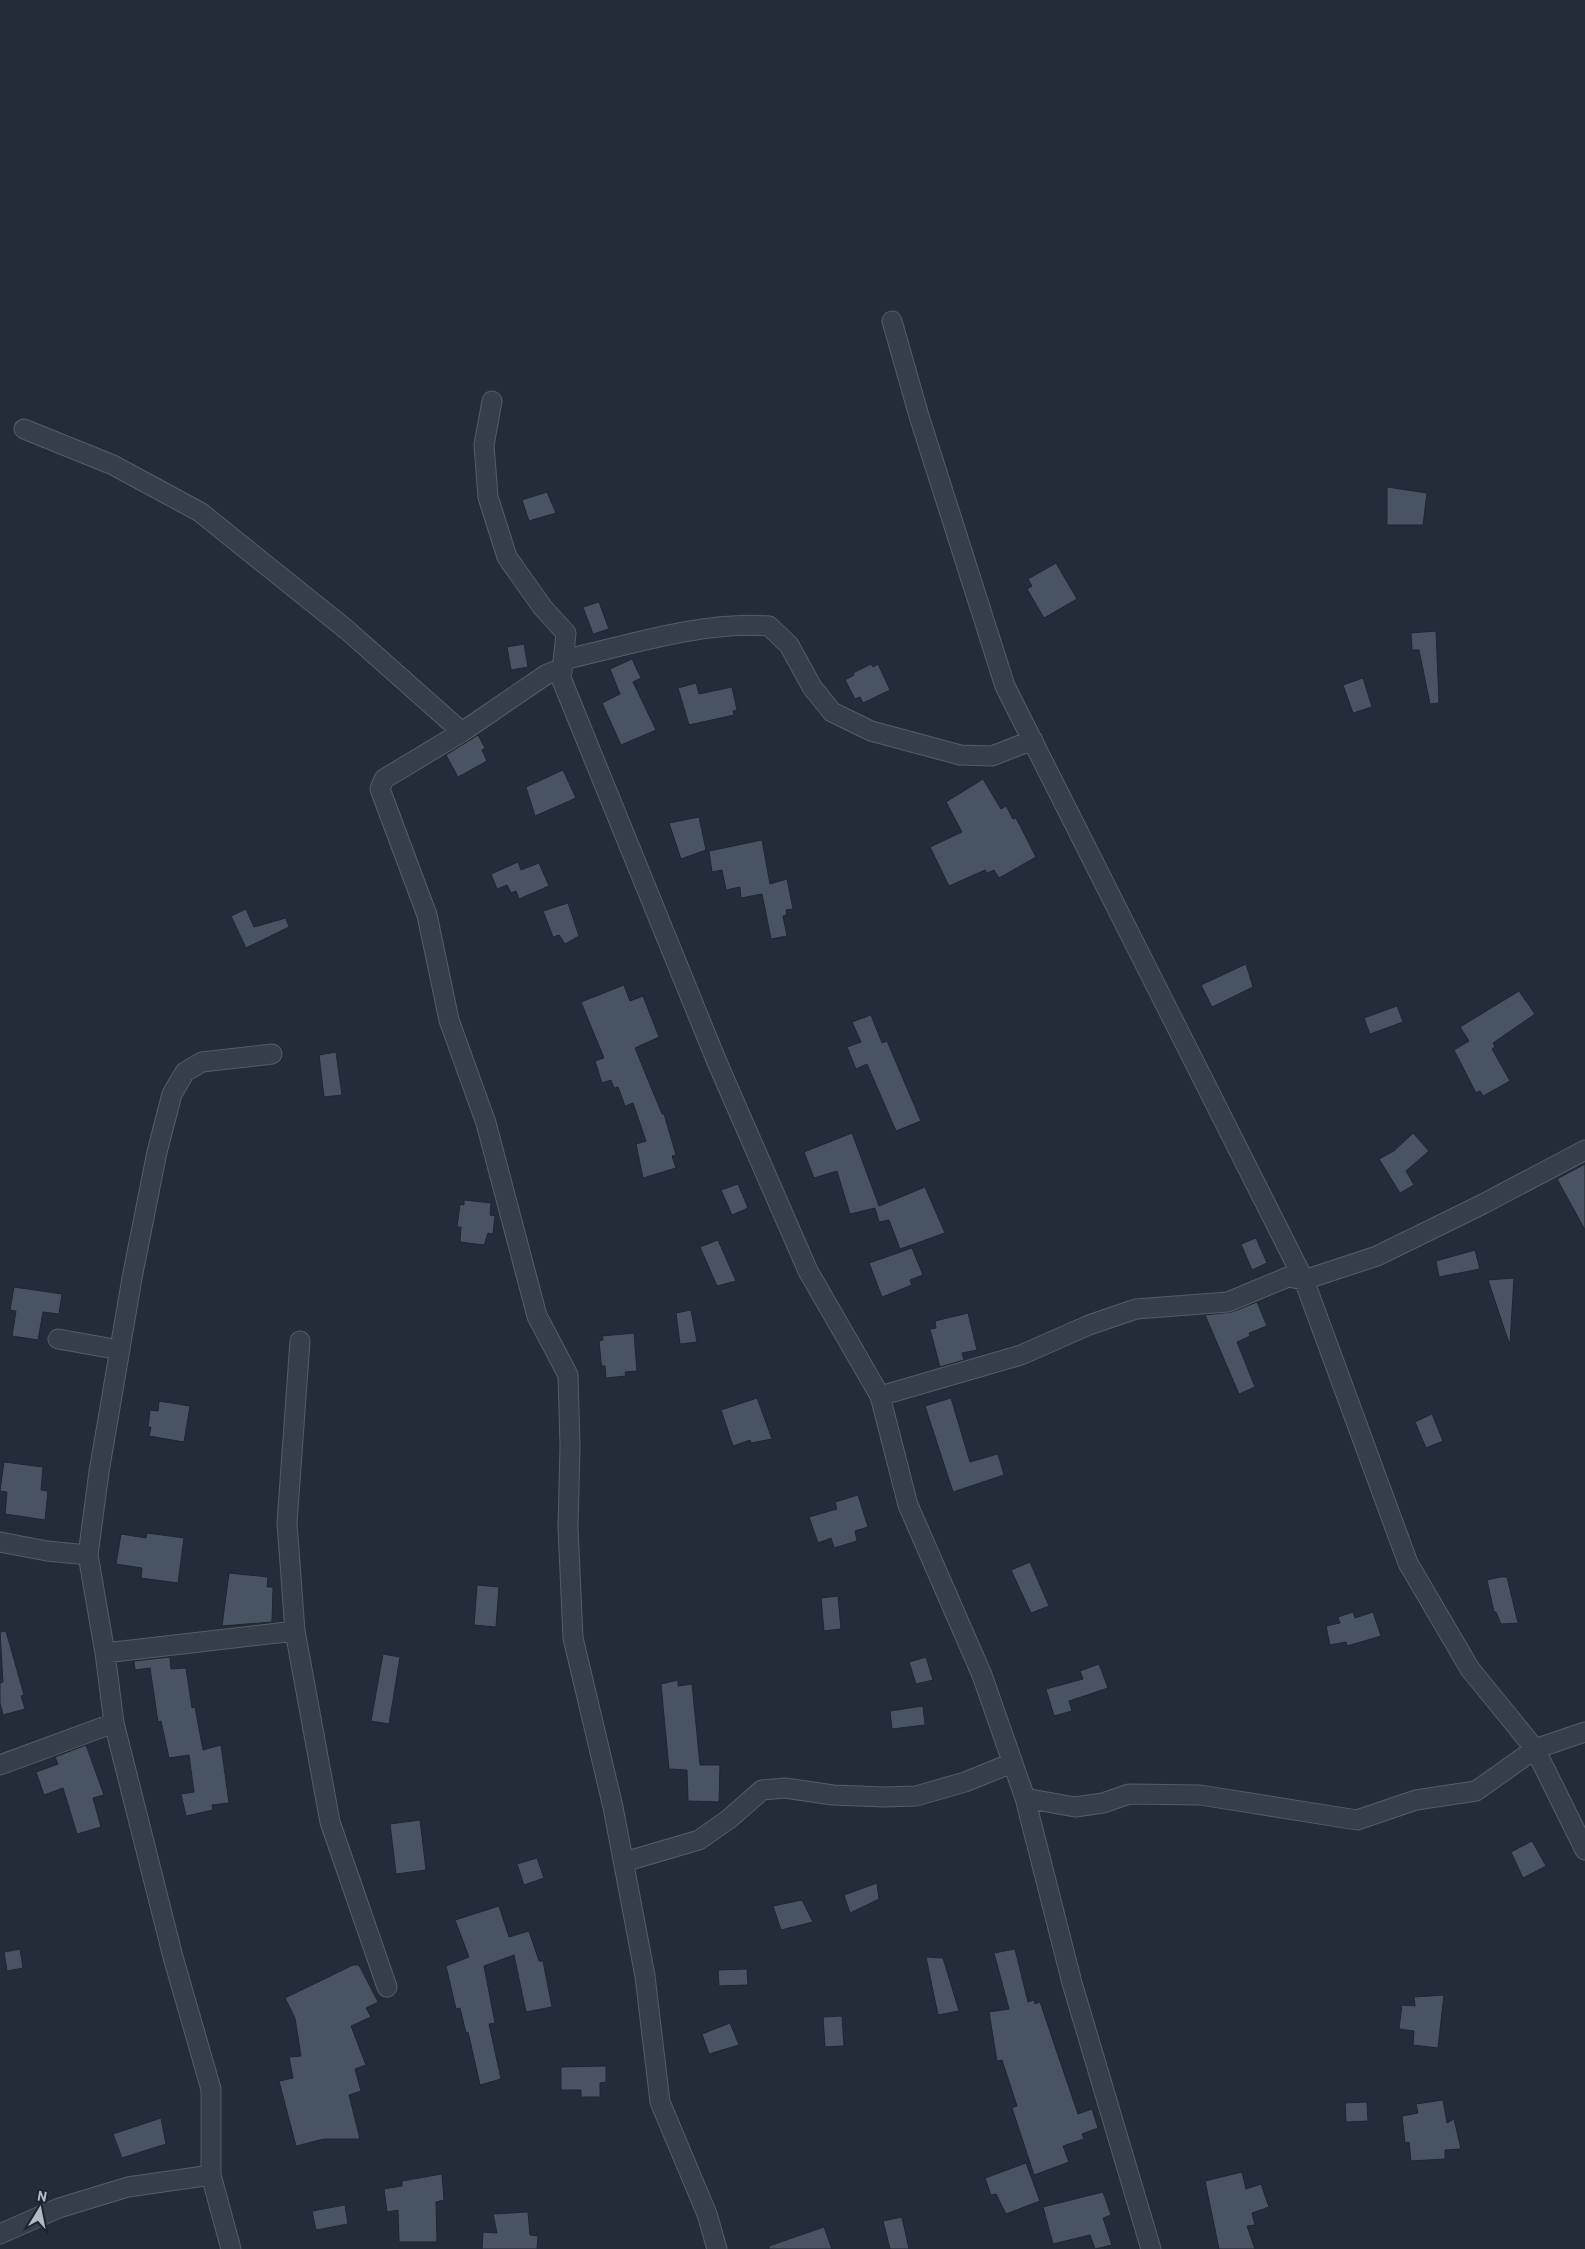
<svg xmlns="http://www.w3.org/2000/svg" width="1585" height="2249" font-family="Barlow,sans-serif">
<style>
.building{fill:#495462;stroke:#1e2630}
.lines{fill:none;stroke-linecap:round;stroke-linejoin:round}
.street-casing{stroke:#545d67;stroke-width:21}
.street{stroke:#363f49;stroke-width:19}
</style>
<rect width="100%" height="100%" fill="#232d39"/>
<path class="building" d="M1387,487l40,6 -4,32h-36z
M547,492l9,21 -27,8 -7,-21z
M1056,563l21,36 -33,19 -17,-29 5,-3 -4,-7z
M599,602l10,27 -16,5 -10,-27z
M1436,631l3,72 -9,1 -11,-54h-7l-1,-17z
M524,644l4,23 -17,3 -4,-23z
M632,659l9,19 -8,4 23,48 -35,15 -19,-42 18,-9 -10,-25z
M871,664l2,3 5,-3 12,26 -27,13 -3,-6 -5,2 -10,-19 9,-5 -1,-2z
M1363,678l9,29 -19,6 -10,-28z
M696,683l3,11 33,-7 5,23 -4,1 1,4 -45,10 -11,-37z
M478,735l7,13 -3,2 5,11 -29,16 -12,-22z
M563,770l13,28 -41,18 -9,-29z
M983,779l18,30 5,-3 7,13 3,-1 20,39 -37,21 -5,-8 -7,3 -2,-3 -36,16 -19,-39 32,-15 -16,-30z
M699,817l7,33 -25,9 -12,-36z
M762,840l8,44 17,-5 6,30 -7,1 1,5 -4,1 4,20 -16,3 -9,-45 -21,4 -1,-11 -14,3 -4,-20 -10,2 -3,-21z
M518,862l3,8 18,-7 10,23 -30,13 -3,-8 -5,2 -4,-8 -10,4 -6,-15z
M568,903l11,33 -14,8 -6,-9 -6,2 -10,-26z
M246,909l8,18 32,-9 3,9 -43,21 -15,-32z
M1246,964l7,23 -41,20 -11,-22z
M624,985l6,16 13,-5 16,41 -24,11 27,66h2l12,41 -4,1 4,12 -33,10 -7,-34 10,-3 -13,-38 -8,3 -7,-19 -4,1 -3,-8 -9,3 -7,-22 9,-3 -23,-56z
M1519,991l16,23 -42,29 2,4 -3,2 18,32 -27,15 -3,-5 -4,2 -22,-43 15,-9 -9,-14z
M1397,1006l6,16 -33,12 -6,-16z
M871,1015l11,28 5,-2 34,80 -25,10 -29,-67 -11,5 -9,-22 14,-5 -9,-20z
M336,1052l6,43 -18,2 -5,-42z
M852,1133l27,73 46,-19 20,46 -45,16 -11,-29 -10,2 -4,-14 -25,6 -13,-43 -23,7 -10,-26z
M1413,1133l16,18 -23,20 8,14 -14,8 -21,-34 15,-8z
M1585,1164v66l-28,-51z
M738,1184l10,24 -16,7 -11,-25z
M464,1200l27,3 -1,12 5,1 -2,18 -5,-1 -4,12 -24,-3 1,-15h-4l3,-23 4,1z
M1256,1238l11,25 -15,7 -11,-26z
M718,1240l18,41 -19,5 -17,-39z
M912,1248l11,27 -13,5 2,5 -30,12 -13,-34z
M1475,1250l5,19 -41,8 -3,-16z
M1514,1278l-4,65h-1l-21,-63z
M14,1287l48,7 -3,20 -16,-2 -5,28 -26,-4 4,-25 -6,-1z
M1257,1302l10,24 -18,7 1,3 -13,6 18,45 -16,7 -34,-79 27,-3z
M691,1310l6,32 -17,2 -4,-31z
M968,1313l9,37 -15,3 2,7 -24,7 -10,-38 6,-1 -1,-7z
M634,1333l3,38 -12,1 1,4 -20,2 -1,-12h-3l-1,-4 -2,-21 4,-1 -1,-4z
M757,1398l15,41 -21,4 -1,-3 -17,6 -12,-36z
M951,1398l19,64 28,-8 6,21 -51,17 -28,-86z
M159,1401l31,5 -6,36 -35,-6 2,-9h-3l2,-17 8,1z
M1432,1414l11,27 -17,7 -11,-26z
M4,1462l39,5 -2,23 7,1 -3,29 -40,-6 2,-22 -7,-1z
M858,1495l10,32 -13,4 2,10 -23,7 -3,-10 -13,5 -9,-26 28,-8 -2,-7z
M147,1533l37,5 -6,45 -37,-5 1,-10 -26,-4 5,-30 25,4z
M1030,1562l19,44 -18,7 -20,-43z
M229,1573l39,4 -1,10h6l-1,35 -50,4z
M1500,1577h7l11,46 -17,1 -5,-12h-2l-7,-32z
M477,1585l22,2 -3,40 -22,-2z
M838,1596l3,33 -17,2 -3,-33z
M1353,1612l2,6 18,-6 8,24 -34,10 -1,-4 -16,3 -4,-19 14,-3 -2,-6z
M6,1631l18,64 -3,1 4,13 -22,6 -3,-12v-20l3,-1 -3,-50z
M383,1654l17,3 -11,67 -18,-3z
M170,1657l1,12 15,-1 6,40 3,-1 8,43 18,-5 8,58 -17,2 1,5 -27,6 -5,-22 13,-2 -5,-37 -20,3 -8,-37 -3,1 -8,-54 -15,2 -1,-9z
M926,1657l7,23 -17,4 -7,-22z
M1099,1664l9,24 -39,13 3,10 -18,5 -8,-27 37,-10 -3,-8z
M678,1680v6l14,-2 8,81h20l-1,37 -31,-1 -1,-31 -18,-1 -8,-85z
M923,1706l2,19 -33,4 -2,-18z
M86,1745l18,50 -11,3 8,29 -24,7 -14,-46 -19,7 -8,-23 22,-8 -3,-7z
M420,1820l6,50 -30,4 -6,-50z
M1532,1841l14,25 -23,12 -12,-26z
M537,1858l7,20 -20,7 -7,-21z
M877,1883l2,16 -29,14 -6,-18z
M802,1900l11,22 -32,8 -8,-24z
M499,1906l10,31 20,-6 10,30h4l9,46 -26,5 -12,-57 -30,11 11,57 -6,1 12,55 -21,6 -12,-53 -2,1 -6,-25 -4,1 -10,-43 23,-9 -14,-37z
M20,1949l3,19 -16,3 -3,-19z
M1015,1949l13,53 6,-2 1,4 5,-2 38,112 14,-5 6,19 -16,6 2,5 -21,7 6,16 -35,13 -22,-67 5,-2 -15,-46 -5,1 -8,-49 20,-3 -15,-56z
M926,1957l17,1 16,53 -21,4z
M353,1965h6l19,37 -12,6 5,9 -20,9 15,39 -11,4 6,22 -12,4 11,44h-36l-28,7 -17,-65 14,-3 -4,-21 12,-1 -6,-38 -10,-20z
M747,1969l1,16 -29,1 -1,-16z
M1444,1995l-6,53 -25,-3 1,-14 -15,-2 3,-24 13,1 -1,-9z
M842,2016l2,30 -19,1 -2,-30z
M730,2023l9,22 -30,9 -7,-20z
M606,2066v16l-6,1v14h-19v-7h-20v-23z
M1443,2100l4,23 7,-4 7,30 -16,1v9l-34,2 -2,-19 -4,1 -3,-27 16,-3 -2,-9z
M1367,2102l1,19 -22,1 -1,-19z
M161,2118l5,26 -44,14 -9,-24z
M1026,2163l14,38 -34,13 -10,-20 -5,1 -6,-17z
M1242,2172l4,17 15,-5 8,23 -17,6 3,12 -8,1 8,23h-36l-14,-68z
M442,2174l2,26 -8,2 1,40h-38l-1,-32 -11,2 -3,-23 18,-3v-5z
M1103,2192l8,23 -8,3 9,27 -17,4 -5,-14 -37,9 -10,-37z
M345,2205l3,19 -32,6 -4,-19z
M528,2212l2,23 8,1 -1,13h-55l1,-17 14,1 -4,-19z
M902,2217l7,32h-19l-7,-28z
M824,2227l8,22h-63v-3z"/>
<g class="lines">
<g class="street-casing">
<path id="street" d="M892,321l27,95 86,270 299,594 104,283 62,106 65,80 50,101
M492,401l-8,44 4,52 19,60 36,51 23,25 -4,39
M24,429l89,36 87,47 147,118 115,102
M563,660c66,-15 139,-39 206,-34l20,19 23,42 20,25 39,19 89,24 32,1 41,-16
M58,1339l62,11
M880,1396l141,-41 68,-30 47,-16 92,-7 60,-25 16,3 73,-24 106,-52 102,-54
M0,1542l47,9 41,4
M295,1631l-8,-108 13,-182
M105,1653l190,-22 35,191 57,165
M0,1765l114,-42
M1025,1798l50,9 28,-4 26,-9 71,1 157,25 59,-20 60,-9 59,-42 50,-17
M624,1862l75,-22 30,-21 33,-29 23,-2 48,7 51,2 32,-1 49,-14 47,-19
M0,2234l59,-26 69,-21 83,-12
M231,2249l-20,-74v-86l-38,-132 -59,-234 -9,-70 -17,-98 11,-83 33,-194 25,-126 15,-58 13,-22 17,-10 70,-8
M717,2249l-10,-35 -47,-112 -15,-126 -32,-169 -40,-169 -5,-111 2,-81 -2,-71 -31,-59 -51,-193 -37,-103 -22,-105 -47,-126 4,-10 78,-47 85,-58 8,-3 6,7 156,384 91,209 72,125 28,109 74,170 43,123 47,185 79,266"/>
</g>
<use href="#street" class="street"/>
</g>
<g transform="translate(40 2209) rotate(10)" stroke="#1c242e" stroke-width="4" paint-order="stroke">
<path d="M0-4L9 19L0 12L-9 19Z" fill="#b1bac5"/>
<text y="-8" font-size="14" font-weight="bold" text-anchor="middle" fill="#b1bac5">N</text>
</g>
</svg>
